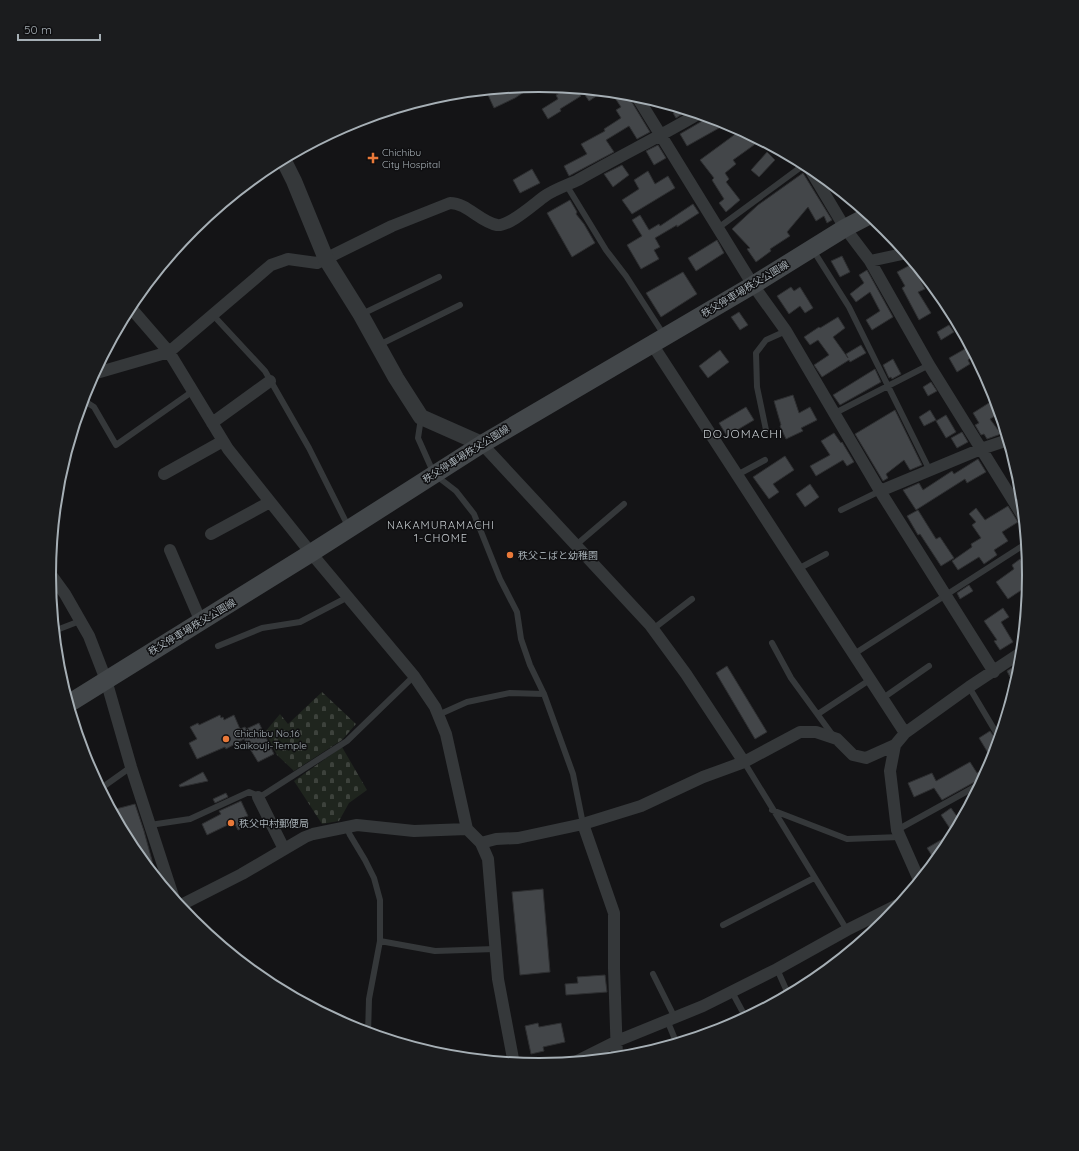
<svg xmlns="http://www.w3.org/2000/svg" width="1079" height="1151" font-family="Quicksand,'Noto Sans JP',sans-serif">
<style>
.cemetery{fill:url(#cemetery-stones)}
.building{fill:#434649;stroke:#2e2f31}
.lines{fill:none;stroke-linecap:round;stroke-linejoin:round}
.service{stroke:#35383a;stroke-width:6}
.minor{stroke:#35383a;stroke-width:12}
.tertiary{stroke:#35383a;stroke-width:16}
.secondary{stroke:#43474a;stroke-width:18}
.poi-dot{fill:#e97939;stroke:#0f0f11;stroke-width:1.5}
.labels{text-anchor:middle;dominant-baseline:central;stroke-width:3;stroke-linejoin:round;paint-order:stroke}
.poi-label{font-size:10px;fill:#a6afb5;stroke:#0f0f11;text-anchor:start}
.street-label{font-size:10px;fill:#a6afb5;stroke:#0f0f11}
.neighbourhood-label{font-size:11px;letter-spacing:1px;fill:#c7cdd1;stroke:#0f0f11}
.quarter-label{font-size:12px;letter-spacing:1px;fill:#c7cdd1;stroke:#0f0f11}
.rim{fill:none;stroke:#a6afb5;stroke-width:2}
</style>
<defs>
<pattern id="cemetery-stones" width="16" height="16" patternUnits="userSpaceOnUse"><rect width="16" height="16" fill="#1f251e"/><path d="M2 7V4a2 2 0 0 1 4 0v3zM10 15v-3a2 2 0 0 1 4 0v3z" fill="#3d423c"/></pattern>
</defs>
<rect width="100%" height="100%" fill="#141416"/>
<path class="cemetery" d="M322,692l34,32 -14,16 -48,31 -17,-16 -12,-23 15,-18 8,10z
M342,747l25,43 -18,13 -10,18 -17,3 -28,-43z"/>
<path class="building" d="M535,85l-20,13 -21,10 -6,-13 14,-6z
M569,88l7,1 5,7 -21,13 1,2 -13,8 -6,-10 16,-10 -2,-4z
M581,89l23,2 -15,10z
M611,92l18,2 1,5 20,33 -13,7 -8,-13 -23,14 8,12 -45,24 -5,-10 23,-12 -6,-10 24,-13 -1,-2 17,-11 -5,-8 5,-3z
M681,108l3,5 -8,5 -3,-5z
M709,117l19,6 -41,23 -7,-12z
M741,130l20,10 -28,20 3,4 -11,9 4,6 -3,3 14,18 -14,12 -7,-9 5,-4 -12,-19 2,-2 -14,-18z
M658,145l8,13 -12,7 -8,-14z
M767,152l8,8 -16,17 -8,-7z
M622,165l7,10 -16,12 -9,-13z
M532,169l8,14 -20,10 -7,-13z
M648,171l7,13 13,-8 7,12 -43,26 -10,-14 17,-11 -5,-9z
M803,173l29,47 -5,3 -3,-7 -8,5 -8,-14 -21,25 3,4 -20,13 1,2 -15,11 -9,-13 3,-1 -18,-19 26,-24z
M570,200l7,12 -1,2 8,10 11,19 -23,14 -25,-44z
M693,204l6,9 -22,14v-2l-22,13 5,9 -6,3 5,9 -18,10 -14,-24 15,-9 -10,-16 8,-5 9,15 10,-6 1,2z
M717,240l7,13 -28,18 -8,-13z
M842,256l8,16 -10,5 -9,-16z
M914,263l5,7 -3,2 9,17 -7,3 13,21 -12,7 -17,-32 3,-2 -8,-14z
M867,270l26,47 -21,13 -6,-10 14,-9 -10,-19 -14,10 -6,-8 14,-11 -5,-8z
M683,272l14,22 -36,23 -15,-24z
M791,287l3,4 6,-4 13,21 -8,5 -5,-7 -11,8 -12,-18z
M739,312l9,13 -8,5 -9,-13z
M838,317l7,11 -12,9 15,21 -2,-4 15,-9 5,8 -16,9 -1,-2 -27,17 -8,-12 15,-10 -11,-15 -8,5 -6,-8 15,-10 1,1z
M949,325l5,7 -13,8 -4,-8z
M970,346l5,9 -7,5 2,4 -13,8 -8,-14z
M720,350l9,12 -21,16 -9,-12z
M893,359l8,15 -9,5 -1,-2 -2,1 -6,-13z
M875,369l6,13 -41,23 -7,-10z
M931,382l6,9 -9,5 -5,-9z
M793,395l6,18 11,-6 7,13 -16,8 2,3 -17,8 -6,-13 1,-1 -7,-24z
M992,401l8,12 -10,6 11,15 -14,5 -3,-5 -3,1 -6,-10 4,-2 -6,-10z
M746,407l8,13 -27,16 -8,-13z
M895,410l27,55 -12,5 -6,-10 -18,14 2,4 -5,3 -28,-47z
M930,410l6,10 -12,6 -5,-9z
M946,415l10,17 -10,6 -10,-17z
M962,432l6,10 -11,6 -6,-10z
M834,433l7,10 1,-1 12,20 -7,4 -4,-6 -27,16 -6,-10 20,-11 -9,-14z
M785,456l9,14 -21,14 6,8 -10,7 -16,-22z
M978,459l8,13 -19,11 -2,-4 -49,31 -13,-20 16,-7 4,7 29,-19 2,3z
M810,484l9,13 -14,10 -9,-13z
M1008,506l10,16 -16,10 6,9 -14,9 3,5 -13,9 -5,-7 -21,13 -6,-9 20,-14 -1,-3 10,-6 -9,-13 4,-3 -7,-8 7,-6 9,12z
M918,510l18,29 4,-2 14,21 -13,8 -21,-32 -2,1 -11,-19z
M1020,559l10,15 -1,11 -21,14 -12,-17 18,-13 -2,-4z
M969,585l4,6 -13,8 -3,-6z
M1003,608l6,9 -8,5 12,20 -13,8 -6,-9 3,-1 -13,-19z
M1018,664l3,5v2l-11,6 -3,-6z
M727,666l40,66 -12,7 -39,-66z
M220,715l1,3 2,-1 1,3 10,-5 6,14 5,-2 1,2 13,-6 15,31 -16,8 -14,-23 -18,10 -1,-2 -28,12 -8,-16 8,-4 -7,-12 8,-4 1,2z
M990,731l9,12 -6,18 -14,-23z
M970,762l7,11 16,-10 -9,16h-4l-38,21 -8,-12 -20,9 -6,-14 24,-10 4,8z
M203,772l5,9 -28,6 -1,-2z
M226,793l2,4 -13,6 -2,-4z
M241,801l7,15 -4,1 4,9 -10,4 -4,-8 -27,13 -5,-11 19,-10 -2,-3z
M135,804l9,27 13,48 -25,-31 -20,-38z
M951,808l10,14 -1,2 -13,24 -11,14 -9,-14 26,-15 -12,-18z
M543,889l7,83 -30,3 -8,-83z
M605,975l2,17 -41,3 -1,-11 13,-1 -1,-6z
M538,1023l1,4 22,-4 4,19 -22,5 1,4 -13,3 -6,-28z"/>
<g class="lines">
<path class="service" d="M567,186l39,64 20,26 38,59
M718,228l87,-64
M813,250l36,57 81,164
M362,314l77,-37
M213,315l52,56 44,77 40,80
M379,345l81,-40
M83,400l11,7 22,38 77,-54
M835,413l94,-48
M421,418l-3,20 16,36 22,17 18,23 26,65 17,33 4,27 9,26 14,29 29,80 10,50
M766,430l-9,-43 -1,-34 10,-13 20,-9
M737,475l28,-15
M841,510l39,-19
M576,545l48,-41
M798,569l28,-15
M653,629l39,-30
M54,631l26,-10
M772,643l19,35 43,59
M218,646l44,-18 38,-6 48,-25
M854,654l173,-111
M969,687l31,52
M883,698l46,-32
M818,714l53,-35
M438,715l29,-13 43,-9 34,1
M744,762l103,168
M100,789l31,-22
M772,810l75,29 53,-2
M150,825l40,-6 59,-27 5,2 4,3 5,-2 84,-54 67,-65
M346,826l4,9 15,25 9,18 6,22v41l-11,58 -1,35
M897,830l85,-47
M723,925l91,-47
M380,941l55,10 60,-2
M777,969l12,27
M653,974l22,44
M732,992l14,26
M667,1020l10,24"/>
<path class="minor" d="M636,95l117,190 33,46 94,160 114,181
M808,166l37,62 25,33 59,104 95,153
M870,261l37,-8
M130,307l39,45 59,97 83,104 103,123 21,31 11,27 21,95
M652,344l253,389
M93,374l76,-22 102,-87 17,-6 29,4 75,-37 58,-23c17,0 30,19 47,22 12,2 38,-22 48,-29 10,-7 23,-11 33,-16 40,-23 81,-43 120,-66
M212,423l58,-42
M482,444l168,181 36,49 58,88
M164,474l59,-33
M880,491l101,-42 27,-9
M211,534l59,-32
M170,550l31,72
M49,572l16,22 24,42 17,44 25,87 43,132
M258,797l26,52
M583,824l31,89v55l3,90
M481,843l15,-4 22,-1 65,-14 58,-18 62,-29 41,-15 56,-30h16l21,7 16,16 13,3 29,-13
M920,882l-23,-52 -7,-59 5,-26 10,-12 64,-46 53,-35
M179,906l63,-32 63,-37 8,-3 44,-9 57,6 53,-2 14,14 7,16 10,120 16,85
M575,1062l42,-21 86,-35 74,-37 70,-39 56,-28"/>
<path class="tertiary" d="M283,159l11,22 32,78 35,56 35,63 25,39 61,27"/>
<path class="secondary" d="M68,704l243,-151 171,-109 271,-159 92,-57 25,-13"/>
</g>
<g class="poi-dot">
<path d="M371 152h4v4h4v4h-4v4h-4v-4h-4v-4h4z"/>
<circle cx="510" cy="555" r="4"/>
<circle cx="226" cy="739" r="4"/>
<circle cx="231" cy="823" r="4"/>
</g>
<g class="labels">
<g class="poi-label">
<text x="382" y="152">Chichibu<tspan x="382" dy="12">City Hospital</tspan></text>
<text x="518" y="555">秩父こばと幼稚園</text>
<text x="234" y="733">Chichibu No.16<tspan x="234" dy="12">Saikouji-Temple</tspan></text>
<text x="239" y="823">秩父中村郵便局</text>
</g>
<g class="street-label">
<text transform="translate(745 289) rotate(-31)">秩父停車場秩父公園線</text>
<text transform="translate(466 454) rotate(-32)">秩父停車場秩父公園線</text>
<text transform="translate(192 627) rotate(-31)">秩父停車場秩父公園線</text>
</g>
<g class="neighbourhood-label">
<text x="441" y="525">NAKAMURAMACHI<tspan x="441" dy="13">1-CHOME</tspan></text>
</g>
<g class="quarter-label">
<text x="743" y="433">DOJOMACHI</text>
</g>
</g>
<path d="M0 0H1079V1151H0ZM56 575a483 483 0 1 1 966 0a483 483 0 1 1-966 0Z" fill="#1b1c1e" fill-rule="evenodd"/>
<path class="rim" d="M56 575a483 483 0 1 1 966 0a483 483 0 1 1-966 0Z"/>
<path d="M18 34v6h82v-6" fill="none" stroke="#a6afb5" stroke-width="2"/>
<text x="24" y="34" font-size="12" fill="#a6afb5" stroke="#0f0f11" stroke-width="3" paint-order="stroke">50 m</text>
</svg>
